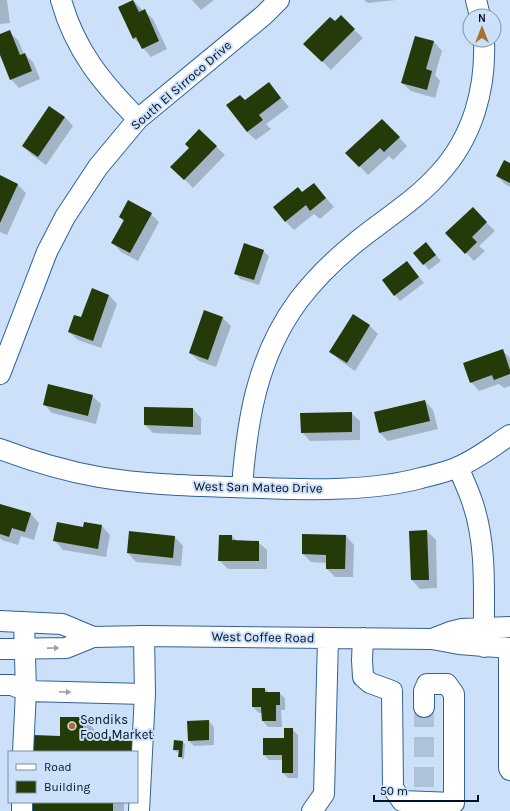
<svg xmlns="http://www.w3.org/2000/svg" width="510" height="811" font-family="Karla,sans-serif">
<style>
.shadow{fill:#0003}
.building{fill:#243b09}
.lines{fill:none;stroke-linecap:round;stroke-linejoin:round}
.minor-tunnel{stroke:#aec2d9;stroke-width:20;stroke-dasharray:20 10;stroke-linecap:butt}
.minor-casing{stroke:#316295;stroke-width:22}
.minor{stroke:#fff;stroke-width:20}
.oneway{fill:#99a0a8}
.poi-dot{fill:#a7732c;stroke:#cce1f9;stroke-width:1.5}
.labels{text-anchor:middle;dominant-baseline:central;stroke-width:4;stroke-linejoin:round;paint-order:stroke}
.street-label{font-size:13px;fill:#011125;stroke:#cce1f9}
.poi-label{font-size:13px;fill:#011125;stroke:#cce1f9;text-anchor:start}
</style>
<rect width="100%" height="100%" fill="#cce1f9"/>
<path class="shadow" d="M0,0h7l3,23 -10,1z
M192,0h22l-13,10z
M364,0h32l-28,3z
M134,1l9,10h1l9,8 14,30 -16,8 -17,-19 -15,-30z
M341,17l22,21 -32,32 -26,-26 30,-21z
M9,32l9,8 6,14 9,8 7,17 -21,9 -8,-9 -11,-26v-18z
M416,37l18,5 8,9 -7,24 5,6 -5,17 -24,-7 -9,-8z
M269,83l20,24 -23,17 5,5 -15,11 -9,-8 -19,-27 17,-4z
M65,117l8,9 -27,39 -14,-10 -9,-9z
M390,128l17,18 -14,14 -4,-4 -21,19 -21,-22z
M199,130l26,25 -32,33 -21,-21 18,-19z
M510,164v23l-5,-3 -8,-8z
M0,177l17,7 9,9 -19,42 -7,-3z
M314,184l20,23 -14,12 -6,-5 -20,16 -8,-8 16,-29z
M151,214l8,8 -21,39 -17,-9 -8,-9 11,-21 -4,-5z
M481,217l14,14 -16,15 6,5 -11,10 -27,-28z
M431,249l10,12 -12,9 -15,-17z
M263,251l6,5 -10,29 -19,-6 -5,-6z
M407,262l17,21 -24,18 -17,-21z
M92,289l17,6 8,9 -16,44 -23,-8 -9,-8 13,-13z
M353,316l17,10 8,8 -23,37 -16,-11 -8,-8z
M222,317l9,9 -15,41 -17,-6 -9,-8z
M502,350l8,8v28l-6,2 -5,-4 -20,7 -8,-9z
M92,396l9,8 -5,20 -44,-11 -8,-9z
M425,401l8,9 5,19 -50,12 -8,-8z
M193,409l8,9v17l-48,-2 -8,-8z
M351,413l9,8v19l-50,1 -8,-9z
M0,505l31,9 8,9 -5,17 -13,-4 -3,9 -16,-5 -2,-2z
M102,526l8,9 -4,22 -43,-7 -8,-9z
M427,531l9,9 1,48 -17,1 -8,-9 -2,-48z
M130,532l45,5 8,9 -2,20 -45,-4 -8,-9z
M220,536h12l6,6h20l9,8v19h-39l-9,-9z
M346,536l8,9 -1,32h-18l-8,-8v-6l-16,-1 -8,-8z
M265,689l4,4h10l6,5v12h-4l1,17h-14l-5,-6v-8h-4l-6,-6z
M61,718h22l11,11v8l43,1v14h-103l27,-15z
M209,721l5,6v18l-20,1 -6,-6z
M292,729l6,6v43h-10l-5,-5v-13h-14l-5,-5 21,-16z
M182,742l3,2 -1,15h-2l-3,-3v-4h-2l-3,-2z
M33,802h91v9h-91z"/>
<path class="building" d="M133,0l6,12 6,-3 14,32 -17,8 -6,-12 -3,2 -15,-32z
M341,15l14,14 -33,33 -19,-18 27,-27 5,4z
M10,30l10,25 5,-2 7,18 -22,9 -10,-25v-21z
M415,36l19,5 -8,28 6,2 -5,19 -26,-7z
M269,82l12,16 -22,17 4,5 -16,12 -21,-27 14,-10 5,5z
M49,106l16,11 -27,40 -16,-11z
M382,119l18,18 -16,15 -4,-4 -21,19 -14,-14z
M199,129l18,17 -33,34 -14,-13 19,-19 -4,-4z
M504,160l6,3v20l-14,-7z
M0,175l18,9 -18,39z
M314,183l12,15 -16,13 -4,-6 -21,17 -12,-15 25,-20 4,5z
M128,200l24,13 -22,40 -19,-10 13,-23 -5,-3z
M473,207l14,15 -15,15 5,5 -12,12 -20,-21z
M426,242l10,13 -13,10 -10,-12z
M244,243l20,7 -10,30 -20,-6z
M407,261l12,16 -25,19 -12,-16z
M92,288l17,7 -16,46 -25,-9 6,-17 7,2z
M204,310l19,7 -15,43 -19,-7z
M353,314l17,11 -23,38 -18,-11z
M503,349l7,21v4l-16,6 -2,-5 -22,8 -7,-20z
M48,384l45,11 -5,21 -45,-11z
M425,400l5,21 -51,12 -5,-21z
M144,407l49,1v19l-49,-2z
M352,412v20l-51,1 -1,-20z
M0,504l31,9 -6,19 -13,-4 -3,9 -9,-3z
M57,522l26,5 1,-5 18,3 -4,24 -45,-8z
M427,530l2,50h-18l-2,-49z
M129,531l46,5 -2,22 -46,-5z
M302,534l44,1 -1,34h-19v-14l-24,-1z
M219,535h13v5l27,1v20h-41z
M252,688h13v4h15v13h-4v16h-14l-1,-14h-9z
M60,717h23v19l54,1v15h-104v-17l27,1z
M209,720v20l-21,1 -1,-20z
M284,728h9v45h-11v-18h-19v-17h21z
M174,740l9,1 -1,16h-4l1,-7h-6z
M32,802h81v9h-81z"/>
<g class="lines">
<path class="minor-tunnel" d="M424,707v81"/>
<g class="minor-casing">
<path id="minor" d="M61,0c14,50 41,83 77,119
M476,0l4,16
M0,374l47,-122 18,-35 33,-50 40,-48 126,-104 15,-15
M0,449c32,12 65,22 99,28 53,9 108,9 162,11 49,2 113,3 160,-10 12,-3 26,-6 37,-11 19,-8 35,-21 52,-32
M458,467c5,12 11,24 15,37 15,45 10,96 11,143
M242,487c5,-67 15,-130 56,-186 16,-21 36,-41 57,-58 28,-23 60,-42 84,-69 34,-37 47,-85 45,-134
M0,621l62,3 31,13
M363,638l-1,22 1,17 7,6 22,8 1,97 9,13 52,2v-109l-7,-10h-20l-3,7v16
M432,639l18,-7 12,-3 48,-2
M509,648v120l1,2
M0,649l66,-1 27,-11 51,-1 288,3 27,5 51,4
M0,685h12l14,6 119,3
M23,752l3,-61 -2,-69
M22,811v-9
M139,811l6,-117 -1,-58
M312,811l12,-17 4,-156"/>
</g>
<use href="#minor" class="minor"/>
</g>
<defs><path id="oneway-solid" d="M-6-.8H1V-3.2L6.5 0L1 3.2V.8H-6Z"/></defs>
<g class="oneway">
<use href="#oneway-solid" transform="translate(53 648) rotate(-1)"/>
<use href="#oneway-solid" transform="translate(65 692) rotate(2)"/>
</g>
<circle class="poi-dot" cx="72" cy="726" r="4"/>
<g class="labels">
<g class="street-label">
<text transform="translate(181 85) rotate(-41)">South El Sirroco Drive</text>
<text transform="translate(258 487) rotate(1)">West San Mateo Drive</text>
<text transform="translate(263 637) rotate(1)">West Coffee Road</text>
</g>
<g class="poi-label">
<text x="80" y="719">Sendiks<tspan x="80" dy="15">Food Market</tspan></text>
</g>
</g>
<rect x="8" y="751" width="130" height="52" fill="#cce1f9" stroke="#7b8ea4"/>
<rect x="16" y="764" width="20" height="6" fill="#ffffff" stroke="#7b8ea4"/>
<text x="44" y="771" font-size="12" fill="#011125">Road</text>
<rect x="16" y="781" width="20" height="12" fill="#243b09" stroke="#7b8ea4"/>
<text x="44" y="791" font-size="12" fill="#011125">Building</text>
<g transform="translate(482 28)"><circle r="19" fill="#cce1f9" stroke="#7b8ea4"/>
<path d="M0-3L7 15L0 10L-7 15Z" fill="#a7732c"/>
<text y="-6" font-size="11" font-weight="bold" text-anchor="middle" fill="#011125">N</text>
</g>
<path d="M374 795v6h104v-6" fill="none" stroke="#011125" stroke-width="2"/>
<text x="380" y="795" font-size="12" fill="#011125" stroke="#cce1f9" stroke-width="3" paint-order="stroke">50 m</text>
</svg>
